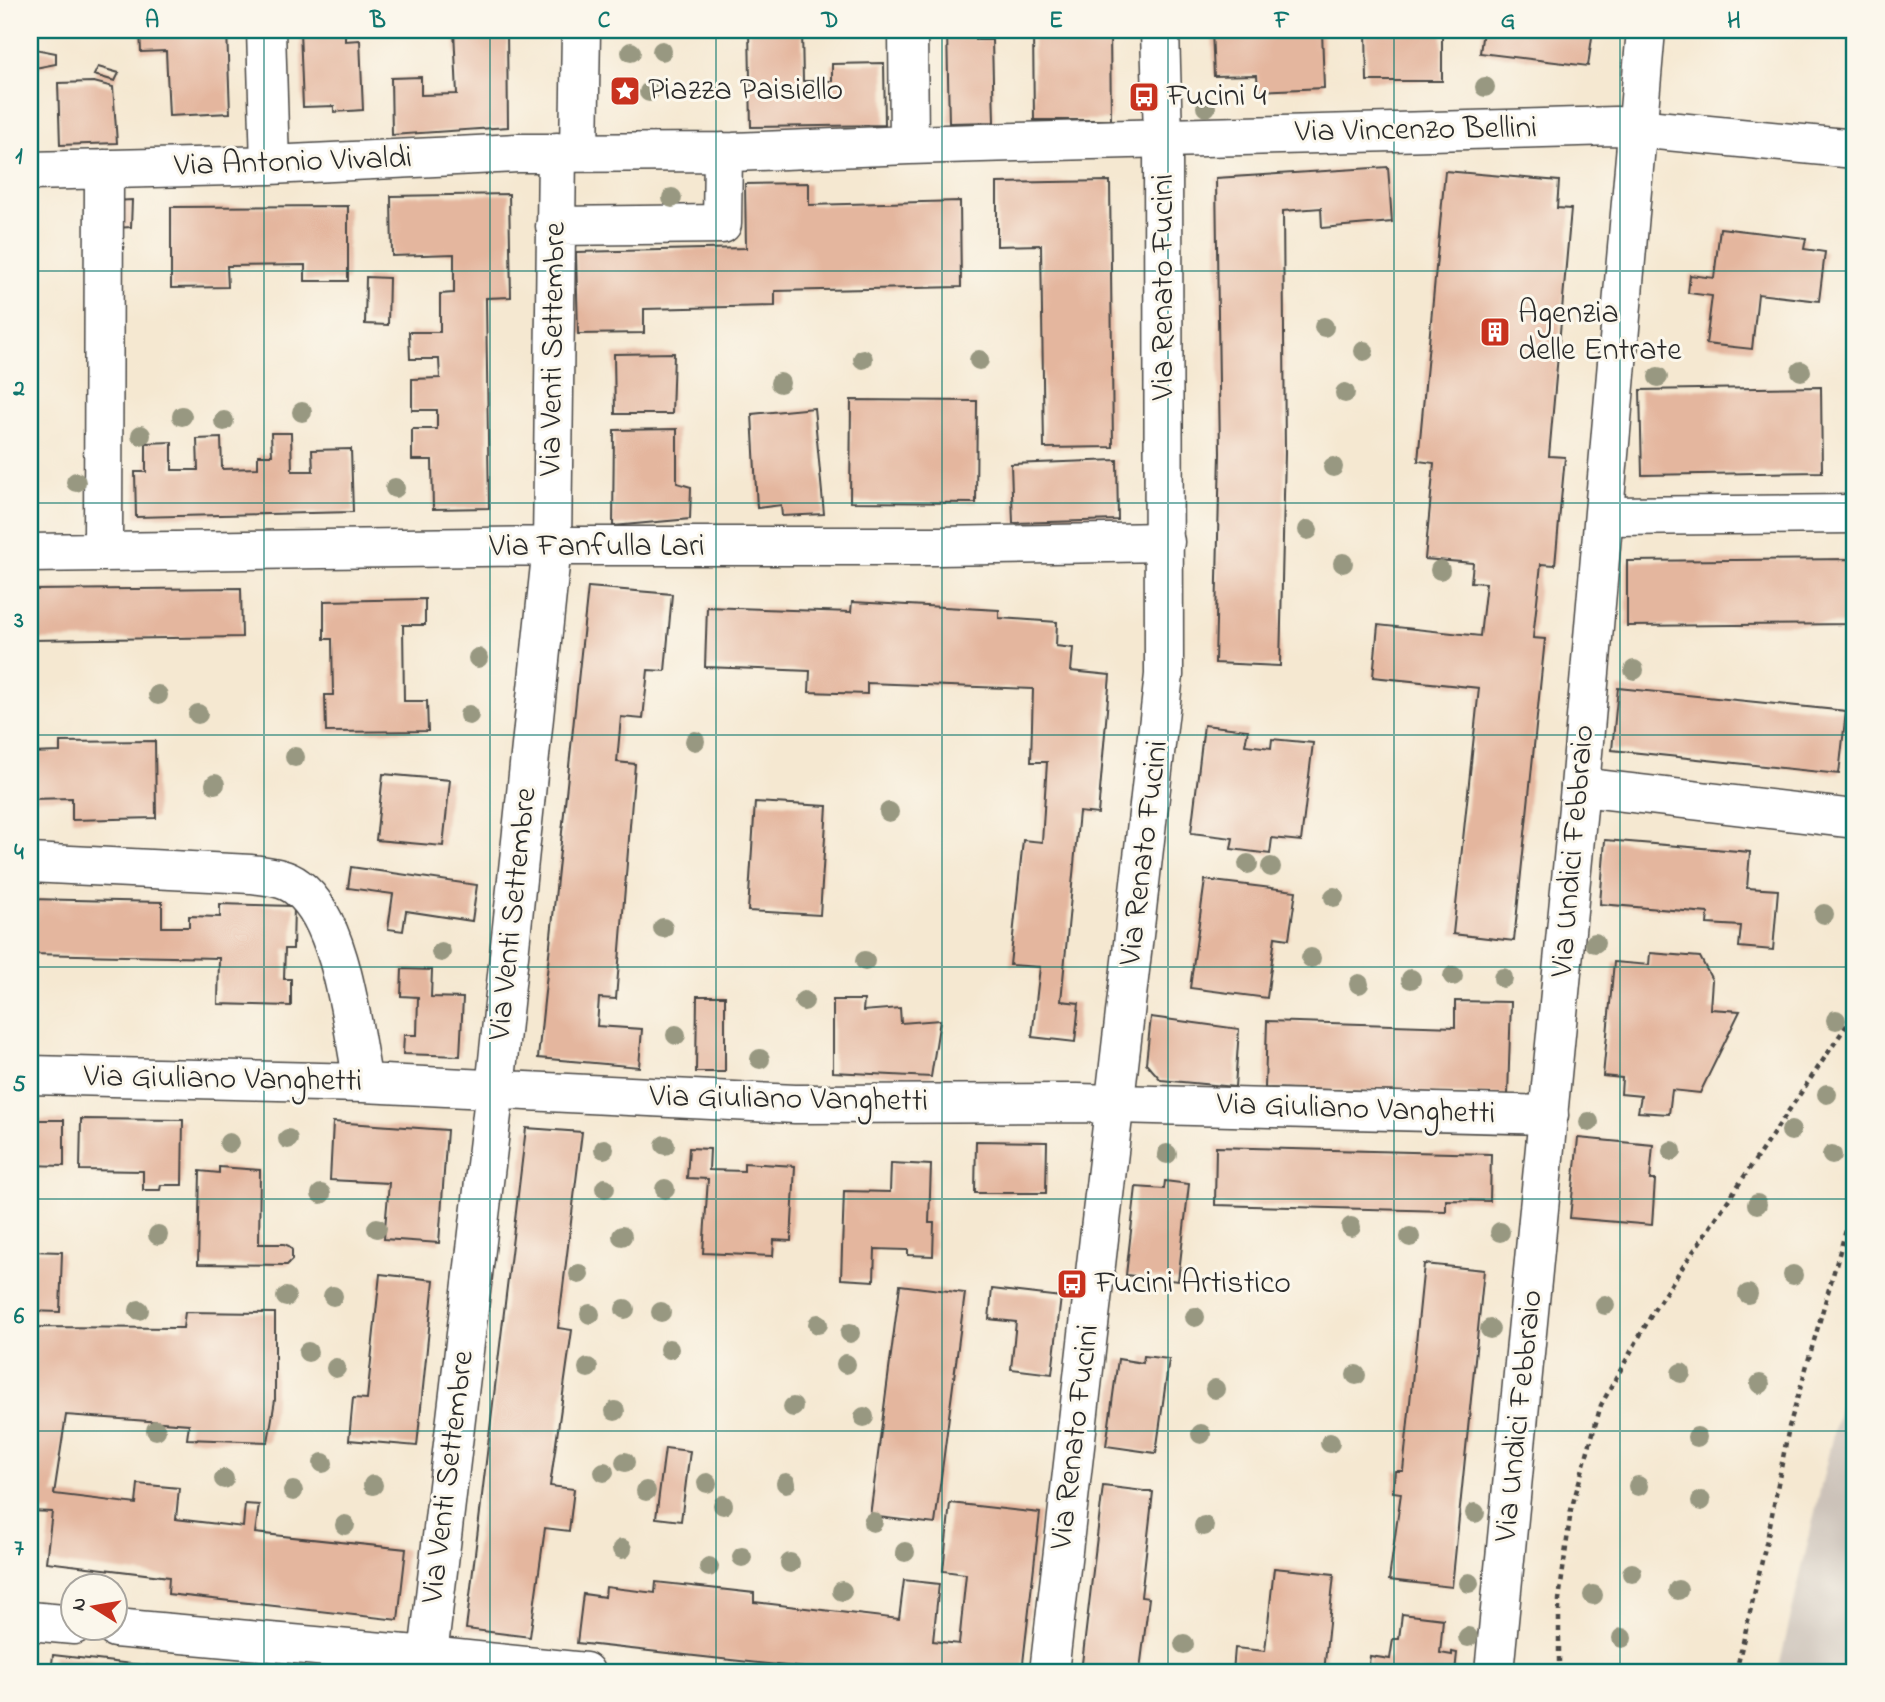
<svg xmlns="http://www.w3.org/2000/svg" width="1885" height="1702" font-family="'Indie Flower',sans-serif">
<style>
.industrial{fill:#ccc2b9}
.building{fill:#e4b69e}
.lines{fill:none;stroke-linecap:round;stroke-linejoin:round}
.minor-casing{stroke:#494744;stroke-width:41}
.major-casing{stroke:#494744;stroke-width:41}
.path{stroke:#494744;stroke-width:4.5;stroke-dasharray:5 5;stroke-linecap:butt}
.minor{stroke:#fff;stroke-width:38}
.major{stroke:#fff;stroke-width:38}
.tree{fill:#989881}
.grid{fill:none;stroke:#0f766e;stroke-width:2;stroke-opacity:0.55}
.labels{text-anchor:middle;dominant-baseline:central;stroke-width:6;stroke-linejoin:round;paint-order:stroke}
.poi-label{font-size:32px;fill:#2b2b2b;stroke:#fbf7ec;text-anchor:start}
.street-label{font-size:32px;fill:#2b2b2b;stroke:#fbf7ec}
.neatline{fill:none;stroke:#0f766e;stroke-width:2.5}
.grid-label{font-size:23px;text-anchor:middle;font-weight:bold;fill:#0f766e}
</style>
<rect width="100%" height="100%" fill="#fbf7ec"/>
<filter id="ink" filterUnits="userSpaceOnUse"><feTurbulence type="fractalNoise" baseFrequency=".0143" numOctaves="2"/><feDisplacementMap in="SourceGraphic" scale="14" xChannelSelector="R" yChannelSelector="G"/><feConvolveMatrix kernelMatrix="1 2 1 2 8 2 1 2 1" color-interpolation-filters="sRGB"/></filter>
<filter id="wash" filterUnits="userSpaceOnUse"><feTurbulence type="fractalNoise" baseFrequency=".00686" numOctaves="4" result="noise"/><feDisplacementMap in="SourceGraphic" scale="28" xChannelSelector="R" yChannelSelector="G"/><feGaussianBlur stdDeviation="1.57" result="paint"/><feColorMatrix in="noise" values="0 0 0 0 0 0 0 0 0 0 0 0 0 0 0 0 0 1.4 0 .05"/><feComposite in="paint" operator="in"/></filter>
<g filter="url(#wash)">
<rect width="100%" height="100%" fill="#f5e8d1"/>
<path class="industrial" d="M1855,1339v333h-77z"/>
<g id="blocks">
<path class="building" d="M140,30h87l3,83 -61,3 -3,-65 -25,1z
M300,30h45v11l15,-1 3,70 -29,2v-6l-31,1z
M454,30h53l1,97 -116,8 -1,-57 30,-1v18l36,-1z
M749,30h53l1,51h29v-17l52,-1 1,62 -134,2z
M947,30h28v10h17l2,82 -45,1z
M1033,30h77l1,90h-77z
M1212,30h110l2,58 -66,3 -1,-16 -43,1z
M1366,30h76v51h-75z
M1483,30h110l-5,36 -108,-13z
M35,49l21,4v11l-21,4z
M98,67l21,6 -4,8 -21,-6z
M94,82l19,5 4,56 -57,2 -2,-62z
M30,112h4l1,31 -5,1z
M1388,167l4,55 -70,6 -1,-20 -38,3 2,242 -5,213 -65,-3 5,-210 -4,-275z
M1445,171l114,10 -2,27 14,1 -22,247 16,1 -10,108 -14,-1 -8,74 12,1 -31,302 -61,-7 26,-246 -106,-11 5,-52 102,11 6,-53 -15,-1 2,-19 -48,-4 9,-96 -16,-2z
M1110,181l3,266 -69,1 -3,-203 -44,1v-63z
M809,183v22l151,-4 1,86 -186,4v15l-131,3v24l-66,1 -2,-82 170,-4 -1,-64z
M509,194l2,103 -25,1 3,210 -56,1 -1,-49h-20v-31h25v-19h-25v-31l28,-1 -1,-19h-29l-1,-27h31v-38l14,-1v-39l-62,2 -1,-60z
M132,200l-1,27 -16,1 -1,-27z
M348,206v75h-43v-16l-78,1 1,21 -57,1v-81z
M1720,228l86,10 -2,11 21,3 -6,49 -61,-7 -6,55 -46,-5 6,-48 -24,-3 2,-18 24,3z
M366,277l23,1 -1,47 -23,-1z
M674,353l-2,61h-57l-1,-60z
M1821,387l1,85 -180,3 -2,-85z
M851,400l126,1 -1,102 -126,-1z
M814,408l10,106 -42,2 -1,-11 -24,3 -5,-94z
M677,429v54l14,4 -1,32 -77,7 1,-96z
M271,433h20l1,38h21l-1,-21 39,-1 2,63 -217,5 -1,-45h11v-29l26,-1v28h26l-1,-31 24,-1 1,31 36,-1v-13h14z
M1117,460l1,60 -105,3 -2,-59z
M1855,559v65l-228,2v-65z
M588,587l84,7 -7,77 -17,-1 -5,49 -22,-2 -4,45 18,2 -19,235 -17,-1 -2,28 45,3 -3,38 -101,-9z
M241,588l1,49 -212,3v-50z
M425,599v26h-22l1,76h23l1,30 -102,1 -1,-37h8l-1,-56h-8v-38z
M852,602l147,8v8l58,4 -1,24 17,2 -2,23 39,4 -12,139 -19,-2 -18,189 18,2 -4,39 -43,-5 8,-70 -30,-2 13,-125 19,2 5,-80h-16l2,-73 -166,-6v11l-58,-2 1,-21 -105,-4 2,-60 144,5z
M1618,688l228,23 -7,63 -227,-24z
M1204,725l44,5 -3,15 26,3 1,-9 41,4 -12,98 -29,-3 -2,16 -39,-5 2,-11 -42,-5z
M155,741l1,77 -84,2v-22l-42,1v-46l30,-1v-10z
M383,774l67,6 -7,66 -67,-6z
M755,802l72,4 -7,109 -72,-4z
M1605,840l145,12 -3,36 31,2 -5,60 -34,-3 2,-21 -34,-2 1,-11 -108,-9z
M351,867l126,18 -5,36 -66,-10 -3,20 -15,-2 5,-35 -45,-6z
M1205,880l91,11 -7,48 -14,-2 -8,61 -77,-10z
M30,899l132,3v25h27v-11l31,1v-13l74,2 -1,43h-8l-1,30h7v27l-73,-2 1,-46 -189,-4z
M1650,953l50,4 12,23 -2,29 30,2 -40,82 -28,-3 -3,24 -31,-2 3,-16 -20,-2 1,-16 -19,-2 11,-114 35,3z
M402,969l30,1 -1,27 32,1 -3,58 -57,-2 1,-19h13l1,-38 -17,-1z
M697,996h28v76h-29z
M833,1000h31l-1,11 37,-3 1,15 39,-3 -9,57 -98,-5z
M1455,1001l56,1 -3,93 -243,-7 2,-67 188,6z
M1151,1017l88,12 -4,58 -74,-7 -15,-17z
M81,1119l102,1 -1,65h-21l-1,5h-17v-19l-63,-1z
M30,1120h34v46l-34,-1z
M333,1122l114,8 -8,113 -55,-4 5,-56 -59,-3z
M526,1128l56,4 -24,196 14,2 -22,156 24,3 -5,42 -24,-3 -15,109 -64,-8z
M1578,1138l75,7 -3,35h5l-3,45 -82,-7z
M976,1141l71,1 -1,51h-71z
M1216,1147l275,7 -1,47 -44,-1v11l-231,-6z
M689,1148l21,1 -1,21 35,1v-8l51,3 -4,75 -17,-1 -1,16 -70,-3 5,-74 -21,-1z
M891,1163l40,2 -2,58h5l-1,33 -25,-1v-5l-33,-1 -1,32 -33,-2 3,-88 46,1z
M219,1167l41,3 -1,74h25l5,2 3,4v10l-5,5 -89,-1 2,-93 19,2z
M1165,1181l24,3 -11,97 -52,-6 10,-88 28,2z
M30,1251l32,1 -2,60 -30,-1z
M1424,1264l60,6 -32,317 -63,-7 12,-87 -8,-1 2,-21h8z
M380,1274l54,6 -17,166 -68,-6 4,-42 14,1z
M900,1285l65,8 -30,231 -65,-8z
M992,1289l69,8 -9,77 -41,-5 5,-47 -27,-3z
M185,1312l90,1v87l-7,42 -81,-3 2,-15 -123,-9 -12,79 82,10 2,-20 41,4 -3,31 67,8 2,-23 14,1 -4,28 151,16 -8,71 -230,-26 1,-17 -123,-15 6,-50 -22,-1v-184l153,1z
M1144,1356l25,3 -13,94 -50,-7 12,-87 25,4z
M665,1448l25,3 -9,70 -25,-3z
M1103,1486l50,6 -12,105 8,1 -9,72 6,2h-65z
M950,1503l90,10 -18,159h-181l-264,-29 6,-49 22,3 1,-10 49,6 1,-11 98,11v9l145,17 5,-39 35,4 -6,57 26,3 7,-70 -23,-3z
M1274,1568l60,6 -10,98h-91l2,-24 30,3z
M1402,1614l41,5 -3,34 12,2v-3l5,1 -2,19h-87l2,-16 20,3 3,-20h6z
M53,1655l131,15v2h-133z"/>
</g>
</g>
<g filter="url(#ink)">
<use href="#blocks" fill-opacity="0" stroke="#494744" stroke-width="2"/>
<g class="lines">
<g class="minor-casing">
<path id="minor" d="M266,30l4,135
M908,30l1,115
M579,152l2,-122
M30,171l240,-6 248,-12 215,-1 176,-7 706,-19 240,23
M555,226l167,-2 1,-72
M1605,516l250,-2
M103,552l1,-383
M30,553l522,-7h387l226,-4
M1580,787l275,32
M30,863l221,11c15,2 33,3 46,13 45,32 56,144 66,196
M30,1075l333,8 432,21 282,-1 472,12
M30,1621l44,4
M115,1628l313,28 157,16
M426,1672l69,-583 57,-543 5,-394"/>
</g>
<g class="major-casing">
<path id="major" d="M1049,1672l115,-997 -1,-538 -3,-107
M1494,1672l86,-885 66,-757"/>
</g>
<path class="path" d="M1559,1672v-72l12,-90 30,-105 56,-100 198,-292
M1736,1672l32,-137 21,-108 66,-228"/>
<use href="#minor" class="minor"/>
<use href="#major" class="major"/>
</g>
<g class="tree">
<circle cx="662" cy="51" r="10"/>
<circle cx="631" cy="52" r="10"/>
<circle cx="1485" cy="87" r="10"/>
<circle cx="649" cy="92" r="10"/>
<circle cx="1206" cy="107" r="10"/>
<circle cx="672" cy="198" r="10"/>
<circle cx="1324" cy="327" r="10"/>
<circle cx="1364" cy="351" r="10"/>
<circle cx="863" cy="359" r="10"/>
<circle cx="979" cy="360" r="10"/>
<circle cx="1801" cy="371" r="10"/>
<circle cx="1658" cy="377" r="10"/>
<circle cx="780" cy="383" r="10"/>
<circle cx="1345" cy="393" r="10"/>
<circle cx="302" cy="412" r="10"/>
<circle cx="182" cy="416" r="10"/>
<circle cx="224" cy="421" r="10"/>
<circle cx="141" cy="435" r="10"/>
<circle cx="1333" cy="467" r="10"/>
<circle cx="76" cy="482" r="10"/>
<circle cx="395" cy="488" r="10"/>
<circle cx="1308" cy="530" r="10"/>
<circle cx="1343" cy="563" r="10"/>
<circle cx="1440" cy="570" r="10"/>
<circle cx="478" cy="658" r="10"/>
<circle cx="1634" cy="670" r="10"/>
<circle cx="158" cy="695" r="10"/>
<circle cx="198" cy="714" r="10"/>
<circle cx="469" cy="715" r="10"/>
<circle cx="695" cy="741" r="10"/>
<circle cx="295" cy="757" r="10"/>
<circle cx="215" cy="784" r="10"/>
<circle cx="889" cy="812" r="10"/>
<circle cx="1248" cy="864" r="10"/>
<circle cx="1271" cy="867" r="10"/>
<circle cx="1334" cy="897" r="10"/>
<circle cx="1824" cy="914" r="10"/>
<circle cx="663" cy="928" r="10"/>
<circle cx="1595" cy="943" r="10"/>
<circle cx="441" cy="952" r="10"/>
<circle cx="1311" cy="958" r="10"/>
<circle cx="865" cy="961" r="10"/>
<circle cx="1453" cy="976" r="10"/>
<circle cx="1503" cy="978" r="10"/>
<circle cx="1411" cy="979" r="10"/>
<circle cx="1359" cy="984" r="10"/>
<circle cx="804" cy="1001" r="10"/>
<circle cx="1836" cy="1020" r="10"/>
<circle cx="676" cy="1035" r="10"/>
<circle cx="760" cy="1059" r="10"/>
<circle cx="1827" cy="1094" r="10"/>
<circle cx="1589" cy="1122" r="10"/>
<circle cx="1791" cy="1131" r="10"/>
<circle cx="288" cy="1139" r="10"/>
<circle cx="229" cy="1143" r="10"/>
<circle cx="665" cy="1145" r="10"/>
<circle cx="604" cy="1149" r="10"/>
<circle cx="1672" cy="1151" r="10"/>
<circle cx="1167" cy="1154" r="10"/>
<circle cx="1832" cy="1155" r="10"/>
<circle cx="605" cy="1188" r="10"/>
<circle cx="665" cy="1189" r="10"/>
<circle cx="321" cy="1194" r="10"/>
<circle cx="1757" cy="1204" r="10"/>
<circle cx="1351" cy="1227" r="10"/>
<circle cx="377" cy="1228" r="10"/>
<circle cx="1500" cy="1232" r="10"/>
<circle cx="158" cy="1235" r="10"/>
<circle cx="622" cy="1236" r="10"/>
<circle cx="1410" cy="1237" r="10"/>
<circle cx="579" cy="1274" r="10"/>
<circle cx="1793" cy="1275" r="10"/>
<circle cx="1748" cy="1294" r="10"/>
<circle cx="333" cy="1296" r="10"/>
<circle cx="286" cy="1297" r="10"/>
<circle cx="1605" cy="1305" r="10"/>
<circle cx="625" cy="1309" r="10"/>
<circle cx="139" cy="1310" r="10"/>
<circle cx="661" cy="1312" r="10"/>
<circle cx="590" cy="1314" r="10"/>
<circle cx="1195" cy="1317" r="10"/>
<circle cx="818" cy="1324" r="10"/>
<circle cx="1490" cy="1329" r="10"/>
<circle cx="850" cy="1333" r="10"/>
<circle cx="669" cy="1349" r="10"/>
<circle cx="308" cy="1352" r="10"/>
<circle cx="846" cy="1364" r="10"/>
<circle cx="336" cy="1368" r="10"/>
<circle cx="588" cy="1368" r="10"/>
<circle cx="1681" cy="1373" r="10"/>
<circle cx="1356" cy="1375" r="10"/>
<circle cx="1760" cy="1384" r="10"/>
<circle cx="1215" cy="1389" r="10"/>
<circle cx="793" cy="1407" r="10"/>
<circle cx="615" cy="1411" r="10"/>
<circle cx="864" cy="1417" r="10"/>
<circle cx="156" cy="1430" r="10"/>
<circle cx="1201" cy="1434" r="10"/>
<circle cx="1697" cy="1437" r="10"/>
<circle cx="1330" cy="1443" r="10"/>
<circle cx="625" cy="1462" r="10"/>
<circle cx="323" cy="1463" r="10"/>
<circle cx="604" cy="1472" r="10"/>
<circle cx="224" cy="1479" r="10"/>
<circle cx="707" cy="1483" r="10"/>
<circle cx="786" cy="1483" r="10"/>
<circle cx="373" cy="1485" r="10"/>
<circle cx="1638" cy="1486" r="10"/>
<circle cx="293" cy="1491" r="10"/>
<circle cx="646" cy="1491" r="10"/>
<circle cx="1701" cy="1501" r="10"/>
<circle cx="723" cy="1505" r="10"/>
<circle cx="1475" cy="1513" r="10"/>
<circle cx="873" cy="1522" r="10"/>
<circle cx="345" cy="1525" r="10"/>
<circle cx="1204" cy="1526" r="10"/>
<circle cx="622" cy="1549" r="10"/>
<circle cx="905" cy="1552" r="10"/>
<circle cx="742" cy="1557" r="10"/>
<circle cx="790" cy="1563" r="10"/>
<circle cx="709" cy="1567" r="10"/>
<circle cx="1632" cy="1573" r="10"/>
<circle cx="1469" cy="1583" r="10"/>
<circle cx="1678" cy="1590" r="10"/>
<circle cx="842" cy="1591" r="10"/>
<circle cx="1593" cy="1595" r="10"/>
<circle cx="1468" cy="1637" r="10"/>
<circle cx="1622" cy="1638" r="10"/>
<circle cx="1184" cy="1644" r="10"/>
</g>
</g>
<path class="grid" d="M264,30v1642M490,30v1642M716,30v1642M942,30v1642M1168,30v1642M1394,30v1642M1620,30v1642M30,271h1825M30,503h1825M30,735h1825M30,967h1825M30,1199h1825M30,1431h1825"/>
<defs>
<g id="sight-square" transform="scale(1.575)"><rect x="-9" y="-9" width="18" height="18" rx="4" fill="#c8321e" stroke="#fbf7ec"/><path d="M0-6L1.8-2.2L6-1.7L2.9 1.2L3.7 5.4L0 3.3L-3.7 5.4L-2.9 1.2L-6-1.7L-1.8-2.2Z" fill="#fff"/></g>
<g id="bus-square" transform="scale(1.575)"><rect x="-9" y="-9" width="18" height="18" rx="4" fill="#c8321e" stroke="#fbf7ec"/><path d="M-5-6H5V4H4V6H2V4H-2V6H-4V4H-5ZM-3.5-4V0h7V-4ZM-3.5 1.2v1.5H-2V1.2ZM2 1.2v1.5H3.5V1.2Z" fill="#fff"/></g>
<g id="building-square" transform="scale(1.575)"><rect x="-9" y="-9" width="18" height="18" rx="4" fill="#c8321e" stroke="#fbf7ec"/><path d="M-4-6H4V6H1V3H-1V6H-4ZM-2.5-4.3h1.7v1.8h-1.7ZM.8-4.3h1.7v1.8H.8ZM-2.5-1h1.7V.8h-1.7ZM.8-1h1.7V.8H.8Z" fill="#fff"/></g>
</defs>
<g fill-rule="evenodd">
<use href="#sight-square" x="625" y="91"/>
<use href="#bus-square" x="1144" y="97"/>
<use href="#building-square" x="1495" y="332"/>
<use href="#bus-square" x="1072" y="1284"/>
</g>
<g class="labels">
<g class="poi-label">
<text x="648" y="91">Piazza Paisiello</text>
<text x="1167" y="97">Fucini 4</text>
<text x="1518" y="314">Agenzia<tspan x="1518" dy="37">delle Entrate</tspan></text>
<text x="1095" y="1284">Fucini Artistico</text>
</g>
<g class="street-label">
<text transform="translate(1416 131) rotate(-1)">Via Vincenzo Bellini</text>
<text transform="translate(293 163) rotate(-2)">Via Antonio Vivaldi</text>
<text transform="translate(1164 287) rotate(-90)">Via Renato Fucini</text>
<text transform="translate(554 349) rotate(-89)">Via Venti Settembre</text>
<text x="597" y="547">Via Fanfulla Lari</text>
<text transform="translate(1574 851) rotate(-85)">Via Undici Febbraio</text>
<text transform="translate(1145 853) rotate(-83)">Via Renato Fucini</text>
<text transform="translate(514 914) rotate(-84)">Via Venti Settembre</text>
<text transform="translate(223 1080) rotate(1)">Via Giuliano Vanghetti</text>
<text transform="translate(789 1100) rotate(1)">Via Giuliano Vanghetti</text>
<text transform="translate(1356 1110) rotate(2)">Via Giuliano Vanghetti</text>
<text transform="translate(1520 1416) rotate(-84)">Via Undici Febbraio</text>
<text transform="translate(1076 1437) rotate(-83)">Via Renato Fucini</text>
<text transform="translate(449 1477) rotate(-83)">Via Venti Settembre</text>
</g>
</g>
<rect width="1885" height="1702" fill="none" stroke="#fbf7ec" stroke-width="77"/>
<g transform="translate(94 1607) rotate(281)"><circle r="33" fill="#fbf7ec" stroke="#a8a59f" stroke-width="2"/>
<path d="M0-5L12 26L0 18L-12 26Z" fill="#c8321e"/>
<text y="-10" font-size="19" font-weight="bold" text-anchor="middle" fill="#2b2b2b">N</text>
</g>
<rect x="38" y="38" width="1808" height="1626" class="neatline"/>
<g class="grid-label">
<text x="152" y="27">A</text>
<text x="378" y="27">B</text>
<text x="604" y="27">C</text>
<text x="830" y="27">D</text>
<text x="1056" y="27">E</text>
<text x="1282" y="27">F</text>
<text x="1508" y="27">G</text>
<text x="1734" y="27">H</text>
<text x="19" y="163">1</text>
<text x="19" y="395">2</text>
<text x="19" y="627">3</text>
<text x="19" y="859">4</text>
<text x="19" y="1091">5</text>
<text x="19" y="1323">6</text>
<text x="19" y="1555">7</text>
</g>
</svg>
